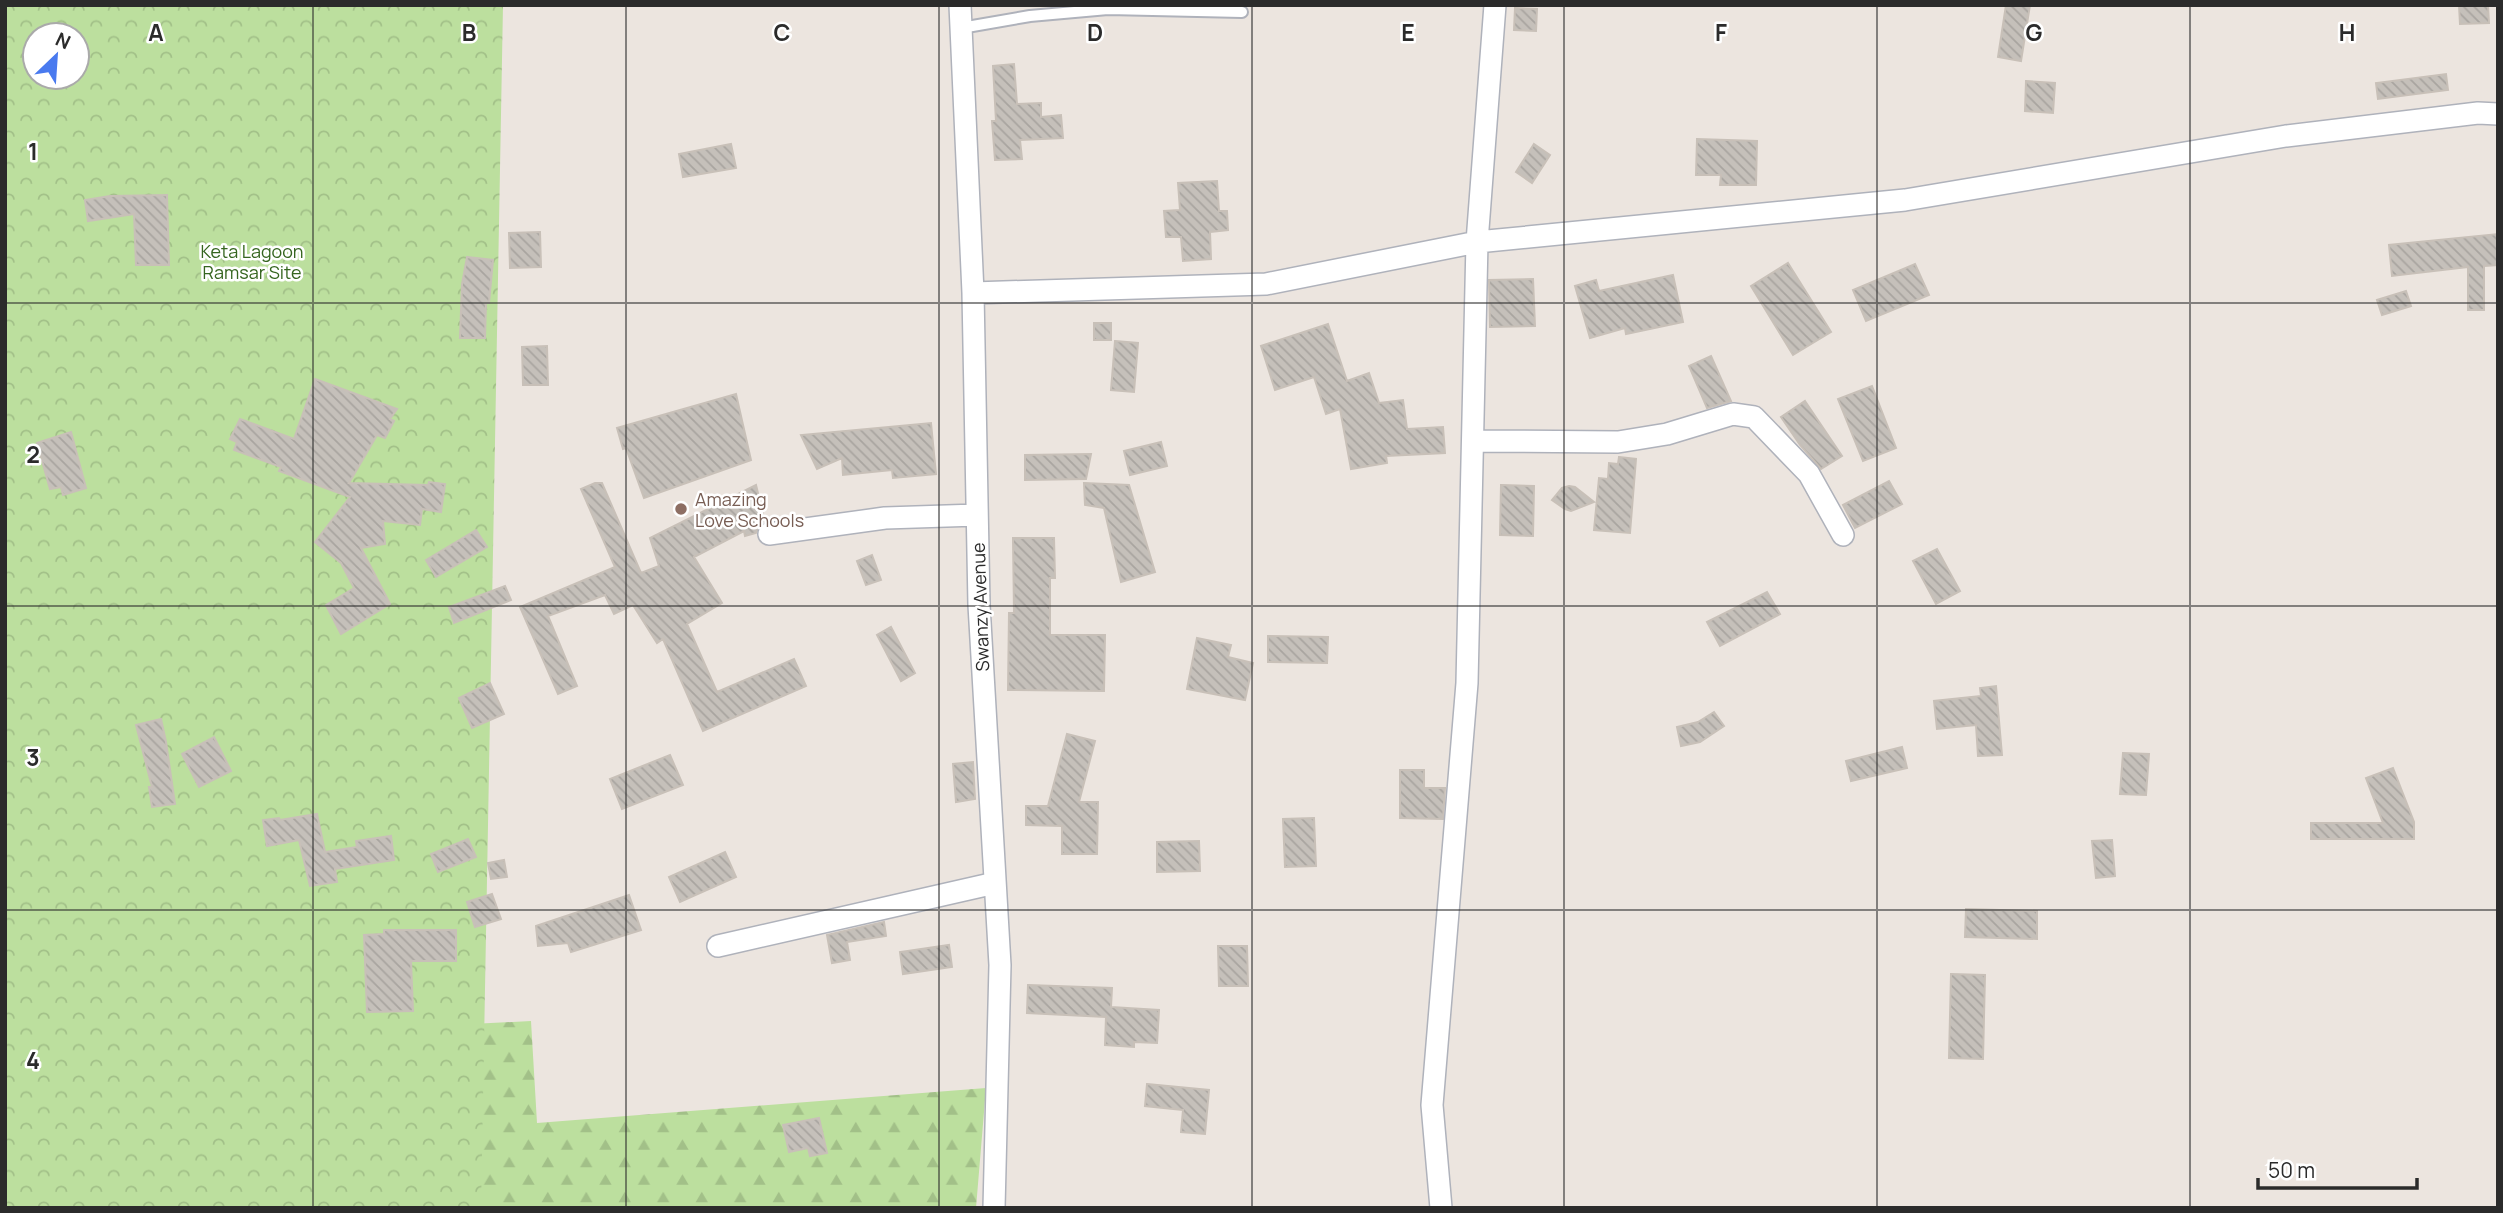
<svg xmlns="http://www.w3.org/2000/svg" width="2503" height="1213" font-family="Manrope,sans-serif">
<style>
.forest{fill:url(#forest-firs)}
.park{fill:url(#park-crowns);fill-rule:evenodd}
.building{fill:url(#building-back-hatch);stroke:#c8c0b8;stroke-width:2}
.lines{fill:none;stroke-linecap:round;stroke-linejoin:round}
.service-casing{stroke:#afb2bb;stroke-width:14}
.minor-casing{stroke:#afb2bb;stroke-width:24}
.service{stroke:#fff;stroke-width:10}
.minor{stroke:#fff;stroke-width:21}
.grid{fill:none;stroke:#2b2b2b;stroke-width:2;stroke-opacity:0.55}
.education-dot{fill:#8d6e63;stroke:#fff;stroke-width:2.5}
.labels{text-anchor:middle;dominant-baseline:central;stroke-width:5;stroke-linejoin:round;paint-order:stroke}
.park-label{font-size:18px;fill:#35651f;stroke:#fff}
.education-label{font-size:18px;fill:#785e54;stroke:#fff;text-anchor:start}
.street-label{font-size:18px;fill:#2b2b2b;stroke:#fff}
.grid-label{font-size:23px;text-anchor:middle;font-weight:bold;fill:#2b2b2b;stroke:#fff;stroke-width:5;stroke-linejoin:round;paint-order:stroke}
</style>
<defs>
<pattern id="forest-firs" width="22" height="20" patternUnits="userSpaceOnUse" patternTransform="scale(1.75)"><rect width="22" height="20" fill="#bcdf9e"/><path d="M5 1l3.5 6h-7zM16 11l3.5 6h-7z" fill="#a2c088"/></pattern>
<pattern id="park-crowns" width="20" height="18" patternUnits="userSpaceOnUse" patternTransform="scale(1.75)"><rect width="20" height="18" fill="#bcdf9e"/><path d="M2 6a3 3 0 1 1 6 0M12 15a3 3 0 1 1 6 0" fill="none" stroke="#a2c088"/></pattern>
<pattern id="building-back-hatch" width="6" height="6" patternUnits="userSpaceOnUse" patternTransform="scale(1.75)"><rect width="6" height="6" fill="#c5c0ba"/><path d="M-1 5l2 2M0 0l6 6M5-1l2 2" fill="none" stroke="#a9a5a0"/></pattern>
</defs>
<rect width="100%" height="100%" fill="#ece5df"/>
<path class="forest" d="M531,1021l6,102 449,-35 -10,120h-645l5,-177z"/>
<path class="park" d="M5,5h498l-22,1203h-476zM35,35h42v42h-42z"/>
<path class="building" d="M2006,5h24l-9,56 -23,-4z
M2459,5h29l1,18 -29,1z
M1515,8l22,1 -1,22 -22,-1z
M1014,64l3,40 24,-1v14l20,-2 2,23 -43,2 2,19 -27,1 -3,-39h4l-3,-55z
M2446,74l2,16 -70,9 -2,-16z
M2026,81l29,2 -2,30 -28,-2z
M1697,139l60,2 -1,44h-36l1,-10h-25z
M731,144l5,24 -53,9 -4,-23z
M1534,144l16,11 -18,28 -16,-11z
M1217,181l2,30h8l1,19 -18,2 1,27 -28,2 -2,-24h-15l-2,-26 16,-1 -2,-27z
M167,195l2,70h-33l-2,-51 -46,7 -3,-21 25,-4z
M540,232l1,35 -31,1 -1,-35z
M2498,234v31l-14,1v44h-16v-43l-76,9 -3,-31z
M467,257l26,3 -4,43h-3l-1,35h-25l2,-54z
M1788,263l43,69 -38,23 -42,-69z
M1915,264l14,31 -63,26 -13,-31z
M1673,275l10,47 -57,12 -1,-6 -35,10 -15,-52 21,-6 3,11z
M1533,279l2,47 -45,1 -1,-47z
M2406,291l5,15 -29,9 -5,-15z
M1094,323h17v17h-17z
M1328,324l19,57 22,-8 10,30 24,-3 4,29 36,-2 2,26 -59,3 1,7 -36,6 -11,-60 -14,5 -12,-37 -39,13 -14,-44z
M1115,341l23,2 -4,49 -23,-2z
M547,346l1,39h-25l-1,-38z
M1711,356l20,45 -24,7 -18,-42z
M315,379l82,30 -7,10 4,2 -9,17 -8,-3 -28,48 79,2 1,-3 16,2 -4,28 -19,-3 -2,16 -37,-4 2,23 -24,4 29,56 -49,30 -15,-29 28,-17 -13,-25 -26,-21 35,-45 -71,-26 2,-4 -47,-17 3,-8 -7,-3 10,-20 54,20z
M1872,386l24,62 -33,13 -25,-62z
M736,394l15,66 -107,38 -18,-50 -3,1 -6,-21z
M1805,401l37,55 -21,13 -21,-24 -19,-28z
M931,423l5,51 -43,4 -1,-8 -49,5 -1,-17 -25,11 -16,-34z
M71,432l15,56 -23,7 -2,-8 -11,2 -13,-46z
M1161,442l6,24 -37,9 -6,-24z
M1091,454l-5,25 -61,1v-25z
M1619,457l17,2 -6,74 -36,-3 5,-52 9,1 1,-16 9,1z
M1889,481l13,23 -47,24 -12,-23z
M595,483h7l39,90 18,-7 -9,-28 106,-53 9,37 -5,2 -4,9 -11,3 -1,-5 -50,26 28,46 -35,21 30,68 77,-33 12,27 -103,45 -40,-92 -6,4 -24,-38 -19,9 -9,-19 -57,21 29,70 -19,8 -38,-87 95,-40 -34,-78z
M1084,483l45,2 26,87 -34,10 -17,-74 -19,-3z
M1501,485l33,1 -1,50 -33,-1z
M1569,486l6,1 19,15 -23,9 -6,-2 -13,-9 10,-12z
M476,530l11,17 -51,30 -10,-17z
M1013,538h41l1,40h-5v57h55l-1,56 -96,-1 1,-77h5z
M1937,549l23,42 -24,13 -23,-43z
M872,555l9,25 -15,5 -9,-24z
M505,586l6,14 -57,23 -5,-16z
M1767,592l13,22 -60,32 -13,-24z
M891,627l24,46 -14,8 -24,-46z
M1268,636l60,1 -1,26 -59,-1z
M1197,638l34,7 -3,12 25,6 -8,37 -58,-11z
M490,683l14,31 -32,14 -13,-30z
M1996,686l6,69 -24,1 -2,-31 -39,4 -3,-28 47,-5 -1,-8z
M1714,712l10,14 -24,16 -19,4 -4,-19 21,-5z
M161,719l5,23 9,62 -23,3 -3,-20h3l-16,-62z
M1067,734l28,7 -16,61h19l-1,52h-35v-28l-36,-1v-19h22z
M214,737l17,34 -32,16 -17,-33z
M1902,747l5,21 -56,13 -5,-20z
M2123,753l26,1 -3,41 -26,-1z
M670,755l13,30 -61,24 -12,-30z
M973,762l2,37 -19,3 -3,-38z
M2393,768l21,54v17h-103v-16h72l-17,-45z
M1400,770h24v18h21l-2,31 -43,-1z
M317,814l8,38 32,-5 -1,-6 35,-5 3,24 -59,9 2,13 -27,4 -11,-46 -32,6 -4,-26 16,-2 1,2z
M1314,818l2,48 -31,1 -2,-48z
M468,839l8,18 -38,15 -7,-18z
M2112,840l3,36 -19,2 -4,-37z
M1199,841l1,30 -43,1v-30z
M725,852l11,25 -56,25 -11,-25z
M504,860l3,17 -16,2 -3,-16z
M492,894l9,25 -26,8 -8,-25z
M629,895l12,35 -70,22 -3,-9 -30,3 -2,-20z
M1966,909l71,2v28l-72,-2z
M884,922l2,14 -39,6 3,18 -18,3 -5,-28z
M384,930h72v31h-45l2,50 -46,1 -3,-77 20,-1z
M949,945l3,22 -49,7 -3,-22z
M1218,946h29l1,40h-29z
M1951,974l34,1 -2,84 -34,-1z
M1028,985l84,3 -1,19 48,3 -2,33 -23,-1v5l-29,-2 1,-28 -79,-4z
M1147,1084l62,6 -4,44 -24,-2 2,-22 -38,-4z
M819,1118l8,35 -17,3 -2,-8 -19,4 -6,-27z"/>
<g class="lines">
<g class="service-casing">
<path id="service" d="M961,28l69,-12 78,-7 134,3"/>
</g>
<g class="minor-casing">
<path id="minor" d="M960,5l13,288 6,312 21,360 -6,243
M973,293l293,-9 211,-42 428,-42 381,-64 192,-23 20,1
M1473,441l145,1 49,-8 66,-20 21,3 55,57 34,61
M769,534l116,-16 92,-3
M718,946l277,-63
M1441,1208l-9,-103 35,-422 10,-441 18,-237"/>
</g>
<use href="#service" class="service"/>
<use href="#minor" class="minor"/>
</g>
<path class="grid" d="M313,5v1203M626,5v1203M939,5v1203M1252,5v1203M1564,5v1203M1877,5v1203M2190,5v1203M5,303h2493M5,606h2493M5,910h2493"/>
<circle class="education-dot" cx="681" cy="509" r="7"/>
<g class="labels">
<g class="park-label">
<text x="252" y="251">Keta Lagoon<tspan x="252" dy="21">Ramsar Site</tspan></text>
</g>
<g class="education-label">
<text x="695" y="499">Amazing<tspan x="695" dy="21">Love Schools</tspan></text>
</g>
<g class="street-label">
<text transform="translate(980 607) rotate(-92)">Swanzy Avenue</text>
</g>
</g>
<g class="grid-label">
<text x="156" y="41">A</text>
<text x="469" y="41">B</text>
<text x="782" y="41">C</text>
<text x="1095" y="41">D</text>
<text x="1408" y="41">E</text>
<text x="1721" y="41">F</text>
<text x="2034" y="41">G</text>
<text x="2347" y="41">H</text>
<text x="33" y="160">1</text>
<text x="33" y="463">2</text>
<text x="33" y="766">3</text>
<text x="33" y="1069">4</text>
</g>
<rect width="2503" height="1213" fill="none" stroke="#2b2b2b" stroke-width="14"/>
<g transform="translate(56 56) rotate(25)"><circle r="33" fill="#ffffff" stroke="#aaaaaa" stroke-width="2"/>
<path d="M0-5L12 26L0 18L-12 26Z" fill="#497aef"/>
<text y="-10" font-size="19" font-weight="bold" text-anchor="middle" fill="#2b2b2b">N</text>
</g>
<path d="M2258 1178v10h159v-10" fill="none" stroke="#2b2b2b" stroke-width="3.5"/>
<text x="2268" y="1178" font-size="21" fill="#2b2b2b" stroke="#ffffff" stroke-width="5" paint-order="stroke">50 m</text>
</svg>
